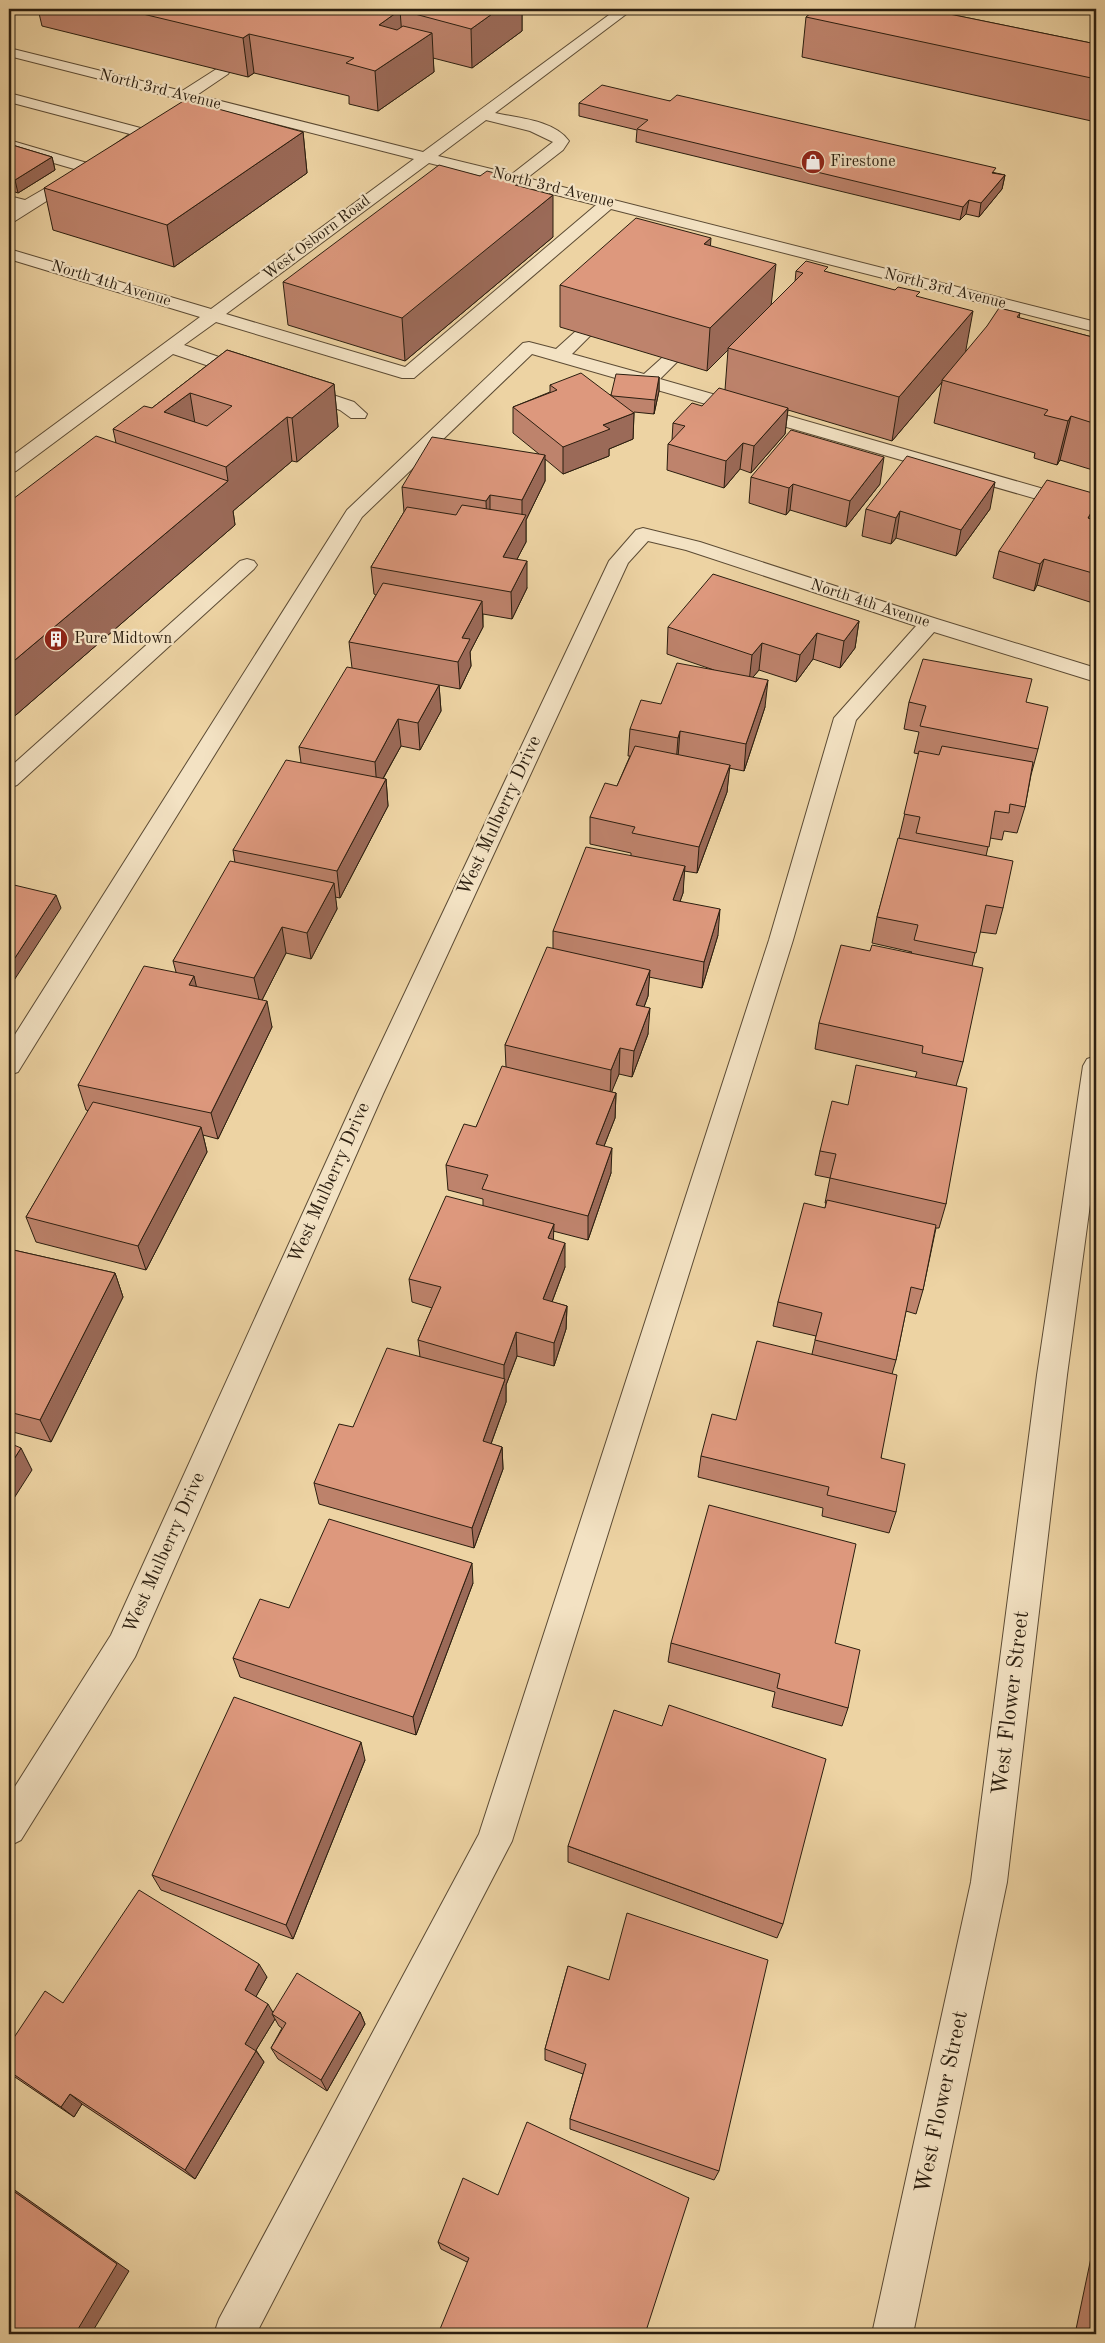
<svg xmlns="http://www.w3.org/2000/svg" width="1105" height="2343" font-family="'Old Standard TT',serif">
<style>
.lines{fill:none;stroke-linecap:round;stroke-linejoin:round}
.minor-casing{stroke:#5c4b34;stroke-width:2}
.minor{fill:#f3e2c3;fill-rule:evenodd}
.wall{fill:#be836c;stroke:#2b1e0f}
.shaded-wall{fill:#9b6a58;stroke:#2b1e0f}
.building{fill:#dd987d;stroke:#2b1e0f;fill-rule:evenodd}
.labels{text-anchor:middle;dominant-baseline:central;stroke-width:4.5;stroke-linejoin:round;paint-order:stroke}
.far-street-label{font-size:16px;fill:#2b1e0f;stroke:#f3e2c3}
.far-poi-label{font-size:16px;fill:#2b1e0f;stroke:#f3e2c3;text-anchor:start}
.street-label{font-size:19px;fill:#2b1e0f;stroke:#f3e2c3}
.near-street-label{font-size:22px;fill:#2b1e0f;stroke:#f3e2c3}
</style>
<rect width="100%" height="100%" fill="#edd3a3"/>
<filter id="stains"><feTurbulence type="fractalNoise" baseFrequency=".004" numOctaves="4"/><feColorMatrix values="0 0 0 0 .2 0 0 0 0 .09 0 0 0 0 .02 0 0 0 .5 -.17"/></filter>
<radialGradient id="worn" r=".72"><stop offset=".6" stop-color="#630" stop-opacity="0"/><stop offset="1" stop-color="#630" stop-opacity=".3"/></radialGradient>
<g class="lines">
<g class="minor-casing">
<path id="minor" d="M617,9h16l-138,104c22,5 59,7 74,28l-6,9 -36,28 569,144v10l-485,-123 -197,169h-12l-186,-56 -32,23 70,24 3,4 -3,4h-12l-69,-23 -157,117 -7,2v-15l191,-141 -191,-58v-10l202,60 203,-150 -405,-103v-8l173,43 36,-23h10l2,3 -2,3 -31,21 226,57zM486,120l44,11 23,11 -41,32 -74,-18zM429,163l167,42 -191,162 -179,-53z
M9,93l139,37 3,3 -29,19h-10l-3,-3 21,-15 -121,-32z
M9,140l85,25 2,3 -2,3 -6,2 -79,-23z
M77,170l6,2 2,3 -2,3 -68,43 -6,2v-12l5,-4 -5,-1v-10l16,4z
M583,329l6,1 3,4 -20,20 72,20 20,-18h12l3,4 -19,19 436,125v12l-564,-162 -170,163 -344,555 -9,3v-31l338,-534 176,-167 6,-1 27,7 21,-19z
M300,384l54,18 13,12 -2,4h-14l-11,-8 -46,-16 -3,-4 3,-4z
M643,528l57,14 237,77 159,49v14l-162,-50 -78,88 -63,220 -281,901 -256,493h-42l5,-15 260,-485 290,-894 65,-222 82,-92 -230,-76 -38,-9 -20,22 -245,531 -248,563 -114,183 -12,6v-50l102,-161 246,-541 252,-533 27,-31z
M247,559l7,2 3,4 -3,4 -237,216 -8,3v-20l231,-207z
M1096,1056v104l-29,215 -60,507 -94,452h-41l99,-452 66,-507 46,-309 4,-7z"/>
</g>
<use href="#minor" class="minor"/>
</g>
<path class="wall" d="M38,9h484v22l-50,37 -39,-10 1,14 -56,39 -29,-7v-8l-95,-23 -6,4 -206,-51z
M816,9h132l-4,4 152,31v78l-294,-65 4,-40z
M670,101l335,74 -3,14 -23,28 -13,-3 -6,6 -324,-78 1,-12 -58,-14v-13z
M303,132l4,41 -133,94 -121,-37 -9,-42z
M9,144l43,13 3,13 -37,23 -9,-3z
M480,176l41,4v6l32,51 -148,124 -117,-36 -5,-43z
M710,246l62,59 23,-23 1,-11 31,1 92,25 46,55 55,-39 -1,5 77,20v133l-36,-11 -3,5 -23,-7 1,-5 -101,-30 8,-41 -50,59 -104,-31 -3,24 -34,39 -11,-4 -16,19 -57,-18 1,-26 4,-4 1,-17 29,-17 23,-16 3,-40 -21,21 -147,-44v-42z
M227,350l107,34 4,43 -41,35 -5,-1 -59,50 2,14 -226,196v-219l107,-59 -3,-14 39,-21z
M659,377v14l-5,23 -20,-2 -1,27 -24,10v7l-46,18 -18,-15v22l-19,39v22l-9,17 10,29 -15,31 -29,-5v13l-13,25 1,14 -11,23 -21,-4 2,26 -21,39 -19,-4 -18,33h3l2,27 -48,92 -5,-1 2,12 -26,50 -25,-6 -24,47 10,27 -54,112 -15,-4 4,17 -61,118 -110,-28 -10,-25 63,-106 -3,-1 -8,-25 98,-113 -3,-11 62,-98 -2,-13 68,-87 -2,-16 53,-79 -3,-26 27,-47 -2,-1 -3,-27 33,-55 -2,-25 137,-33 -26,-21v-26l37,-15v-7l61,10z
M751,477l129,7 -34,43 -56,-17 -4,5 -37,-12z
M866,509h124l-34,47 -60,-18 -5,6 -29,-8z
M1095,520l1,1v83l-59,-19 -3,6 -41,-13 6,-27z
M859,621l-4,27 -15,20 -27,-9 -17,23 -37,-12 -6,7 12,30 -21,64 -15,-3 -2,24 -30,81 -13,-2 -1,22 -3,8 38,34 -16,53 -53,-11 -1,19 -4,11 4,27 -16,43 -13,-3 -8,18 5,1 -1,25 -11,28 7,27 -23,67 -35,-9v9l12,27 -13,35 15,4 -1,23 -12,37 -37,-10 -11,29v17l-15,42 11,3 1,22 -29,79 -155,-44 -5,-21 39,-56 67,-70 -2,-17 14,-32 -20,-6 -3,-23 74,-73v-7l-35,-9 -2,-25 30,-38 30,-60 -1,-22 48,-97v-17l78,-75v-3l-41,-9v-27l27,-31 13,-30h-2l2,-27 31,-25 53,-34 -47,-16 1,-27z
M909,702h117l12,47 -7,26 -6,32 -8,26 -13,-2 -2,9 -12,-2 -4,18 17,52 -7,26 -16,-2 -8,34 -9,96 -7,24 -10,118 -7,24h-3l-13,62 -7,24 -10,-3 -10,49 -4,14 -11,84 15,54 -7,21 -67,-17 1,-8 -125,-31 3,-21 35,-36 76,-66 4,-18 -43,-10 5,-24 47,-94 1,-5h-1l5,-25 -15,-3 5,-24 28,-46 67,-27 2,-6 -102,-23 4,-26 51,-72 41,2 1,-1 -40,-9 5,-26 22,-79 20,-84 -5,-1 5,-21 -15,-3z
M9,1249l106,24 8,24 -72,145 -42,-11z
M473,1583l-57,152 -176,-58 -7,-19 56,-50z
M671,1643h164l13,65 -6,18 -70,-19 3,-15 -107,-30z
M365,1760l-72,179 -132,-49 -9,-15z
M568,1846l215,78 -6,14 -209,-76z
M568,1966l151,205 -5,9 -144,-51v-10l13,-45 -38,-14v-11z
M267,1977l-11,19 17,16h87l5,12 -38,67 -49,-32 -7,-11 11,-20 -3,-2 -4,-7 -19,31 8,12 -69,117 -113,-75 -8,13 -65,-44v-28l54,-42z
M498,2195l191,3 -222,64 -26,-13 -3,-7z
M1096,2234v100h-21z"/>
<path class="shaded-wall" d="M9,9h15l-15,7z
M499,9h23v22l-50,37 -1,-39z
M930,9h18l-21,20z
M400,10l3,40 -24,-25z
M432,33l2,39 -56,39 -3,-40z
M249,34l5,39 -6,4 -5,-39z
M303,132l4,41 -133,94 -7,-42z
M52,157l3,13 -37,23 -3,-13z
M1005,175l-3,14 -23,28 2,-14z
M521,180v41l32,-26v42l-148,124 -3,-43 113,-133z
M969,200l-3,14 -6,6 3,-13z
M711,238l-3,42 -4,-36z
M776,264l-5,42 -43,42v2l-21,21 3,-43z
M973,311l-8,44 -23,25v2l-50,59 7,-44z
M659,377v14l-5,23 1,-14z
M334,384l4,43 -41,35 -5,-44z
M190,393l7,43 -33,-24z
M788,408l-3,26 -34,39 3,-27z
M634,413l-1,26 -24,10v7l-46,18v-27l40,-22z
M1071,416l-11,44 -3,5 11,-44z
M287,417l5,44 -59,50 2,14 -226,196v-56l219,-184 -2,-14z
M743,443l-3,26 -16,19 2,-27z
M545,455v26l-19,39v22l-22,42 -1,-27 19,-35v-22z
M884,457l-4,27 -34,43 4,-26z
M995,482l-5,27 -34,47 5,-26z
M793,484l-3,26 -4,5 3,-27z
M490,495v26l-3,6 -1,-26z
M1096,504v11l-2,7 -6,-4z
M900,511l-4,27 -5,6 5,-26z
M1044,559l-7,26 -3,6 6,-27z
M527,561v27l-15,31 -1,-27z
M482,601l1,26 -13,25 1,14 -11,23 -2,-27 4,-24z
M859,621l-4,27 -15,20 4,-27z
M817,633l-4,26 -17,23 4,-27z
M762,643l-3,27 -10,12 3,-27z
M768,680l-3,27 -21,64 2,-27z
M439,685l2,26 -21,39 -2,-27z
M398,719l3,27 -24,43 -2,-27z
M680,731l-2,27 -2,6 2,-26z
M730,765l-3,27 -30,81 2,-26z
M386,779l2,27 -48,92 -3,-27z
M685,866l-2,27 -12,34 2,-27z
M334,883l3,26 -26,50 -4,-26z
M56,895l5,13 -52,80v-21z
M720,909l-2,26 -16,53 2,-26z
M282,927l4,26 -26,51 -6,-26z
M650,970l-2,26 -13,35 1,-26z
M194,976l6,26 -11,-17z
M267,1001l5,26 -54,112 -7,-26z
M650,1008l-2,26 -16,43 2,-26z
M620,1048l-1,26 -9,22 1,-26z
M616,1093l-1,25 -20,51 1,-25z
M201,1127l6,25 -61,118 -8,-24z
M612,1148l-1,25 -23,67v-24z
M554,1224l-1,24 -5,-10z
M565,1243v24l-21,56 -1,-24z
M115,1273l8,24 -72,145 -11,-22z
M567,1306l-1,23 -12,37v-23z
M516,1332l1,24 -11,29v17l-22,61 -1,-22 21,-59v-17z
M502,1447l1,22 -29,79 -2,-20z
M21,1448l11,22 -23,36v-39z
M472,1563l1,20 -57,152 -3,-18z
M361,1742l4,18 -72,179 -7,-14z
M259,1964l8,13 -14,25 -8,-12z
M268,2004l7,12 -3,-2 3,5 -22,36 -8,-11z
M360,2012l5,12 -38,67 -6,-11z
M256,2051l8,11 -69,117 -10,-9z
M70,2094l12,10 -8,13 -13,-10z
M9,2186l120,85 -38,63h-16l-66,-146z"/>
<path class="building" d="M122,9h377l-28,20 -71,-19 -21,15 18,5 6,-4 29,7 -57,38 -29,-8 8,-5 -105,-24 -6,4z
M816,9h109l171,35v35l-290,-62z
M602,85l68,16 7,-6 319,73 -4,5 13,2 -24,28 -12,-3 -6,7 -326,-78 11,-9 -69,-17z
M185,100l118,32 -136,93 -123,-37z
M9,144l43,13 -37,23 -6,-2z
M439,165l41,11 7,-5 34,9 -6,5 38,10 -151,123 -119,-36z
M636,218l75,20 -7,6 72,20 -66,64 -150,-43z
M806,261l22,6 -4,4 71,19 3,-3 22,5 -4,4 57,15 -74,86 -171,-49 75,-75 -7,-2z
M999,308l21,5 -3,4 79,21v86l-25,-8 -3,5 -24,-6 4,-5 -106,-30 45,-54z
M227,350l107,34 -42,34 -5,-1 -61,50 -113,-38 31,-23 8,2zM190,393l42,13 -25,20 -43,-14z
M581,373l53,40 -31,12 7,4 -47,18 -50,-40 44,-17 -7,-5z
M616,374l43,3 -4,23 -42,-4 -2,-1z
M719,388l69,20 -34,38 -11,-3 -17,18 -58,-17 17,-18 -12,-3 19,-20 10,3z
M791,430l93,27 -34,44 -57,-17 -4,4 -38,-11z
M96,436l132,45 -219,184v-163z
M432,437l113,18 -23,45 -32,-5 -4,6 -84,-14z
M907,456l88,26 -34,48 -61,-19 -4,7 -30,-9z
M1047,480l49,14v10l-8,14 8,3v53l-52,-15 -4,5 -41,-13z
M462,505l64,10 -23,42 24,4 -16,31 -140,-25 36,-60 49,8z
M713,574l146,47 -15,20 -27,-8 -17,22 -38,-12 -10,12 -84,-28z
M383,583l99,18 -20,37 8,1 -12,23 -109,-20z
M923,659l109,20 -6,23 22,5 -10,42 -118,-23 6,-20 -17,-4z
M677,663l91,17 -22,64 -66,-13 -2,7 -48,-9 11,-29 20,4z
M347,667l92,18 -21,38 -20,-4 -23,43 -76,-15z
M635,746l95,19 -31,82 -67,-14 3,-6 -45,-10 15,-34 12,3z
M942,746l91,16 -8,45 -15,-3 -1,9 -14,-2 -6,36 -73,-14 4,-16 -16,-3 15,-63 20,4z
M286,760l100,19 -49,92 -104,-21z
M898,838l115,23 -10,47 -17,-3 -10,48 -62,-13 4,-15 -41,-8z
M586,847l99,19 -12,34 47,9 -16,53 -151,-31z
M230,861l104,22 -27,50 -25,-6 -28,51 -81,-17z
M14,885l42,10 -47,72v-75z
M841,945l29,6 2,-6 111,23 -20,94 -41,-9 1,-7 -104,-23z
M547,947l103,23 -14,35 14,3 -16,43 -14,-3 -9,22 -106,-25z
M144,966l50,10 -5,9 78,16 -56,112 -133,-28z
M856,1065l111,23 -21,116 -116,-26 6,-24 -16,-3 12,-50 16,4z
M502,1066l114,27 -20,51 16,4 -24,68 -106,-27 6,-14 -42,-10 18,-41 12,3z
M93,1102l108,25 -63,119 -112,-29z
M446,1196l108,28 -6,14 17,5 -22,56 24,7 -13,37 -38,-11 -12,33 -86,-25 23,-53 -32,-8z
M827,1200l109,25 -13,65 -12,-3 -15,73 -81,-20 7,-27 -44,-11 26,-99 21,5z
M9,1249l106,24 -75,147 -31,-8z
M757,1341l140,34 -16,83 24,6 -9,48 -69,-17 2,-8 -128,-31 11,-42 24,6z
M387,1348l118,31 -22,62 19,6 -30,81 -158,-45 25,-59 14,3z
M9,1443l12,5 -12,19z
M709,1505l147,39 -21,99 25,7 -12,58 -71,-20 3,-14 -109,-31z
M329,1519l143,44 -59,154 -180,-59 27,-59 29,9z
M234,1697l127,45 -75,183 -134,-50z
M669,1705l157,54 -43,165 -215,-78 46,-136 48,16z
M139,1890l120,74 -14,26 23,14 -23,40 11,7 -71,119 -115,-76 -9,13 -52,-36v-26l36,-54 18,12z
M627,1913l141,47 -49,211 -149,-52 16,-55 -41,-15 23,-83 41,14z
M297,1973l63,39 -39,68 -50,-32 15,-25 -14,-9z
M527,2122l162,76 -44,136h-207l31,-76 -31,-16 25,-64 35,17z
M9,2188l108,76 -42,70h-66z
M1096,2299v35h-7z"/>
<defs>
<g id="shop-disc" transform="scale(1.25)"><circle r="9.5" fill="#8f2418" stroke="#f3e2c3"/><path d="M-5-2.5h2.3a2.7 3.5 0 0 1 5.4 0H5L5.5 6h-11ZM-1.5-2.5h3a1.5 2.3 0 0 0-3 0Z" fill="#fff"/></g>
<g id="building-disc" transform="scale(1.25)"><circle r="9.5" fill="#8f2418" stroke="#f3e2c3"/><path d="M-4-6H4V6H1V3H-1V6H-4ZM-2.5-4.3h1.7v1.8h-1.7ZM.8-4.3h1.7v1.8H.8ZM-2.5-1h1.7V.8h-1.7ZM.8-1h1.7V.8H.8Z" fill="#fff"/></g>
</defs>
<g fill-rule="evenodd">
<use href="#shop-disc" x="813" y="162"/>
<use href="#building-disc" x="56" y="639"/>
</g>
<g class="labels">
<g class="far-street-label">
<text transform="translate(160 90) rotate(14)">North 3rd Avenue</text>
<text transform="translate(553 188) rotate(14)">North 3rd Avenue</text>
<text transform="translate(317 238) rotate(-37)">West Osborn Road</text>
<text transform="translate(111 284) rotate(17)">North 4th Avenue</text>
<text transform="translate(945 289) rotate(14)">North 3rd Avenue</text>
<text transform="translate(870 604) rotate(18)">North 4th Avenue</text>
</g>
<g class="far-poi-label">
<text x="830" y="162">Firestone</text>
<text x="74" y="639">Pure Midtown</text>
</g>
<g class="street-label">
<text transform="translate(500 816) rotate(-65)">West Mulberry Drive</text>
<text transform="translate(330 1183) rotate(-66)">West Mulberry Drive</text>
<text transform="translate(165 1553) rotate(-66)">West Mulberry Drive</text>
</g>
<g class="near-street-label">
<text transform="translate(1011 1703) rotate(-83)">West Flower Street</text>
<text transform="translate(942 2102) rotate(-78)">West Flower Street</text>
</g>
</g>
<rect width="1105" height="2343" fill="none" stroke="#edd3a3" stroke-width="30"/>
<rect x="10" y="10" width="1085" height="2323" fill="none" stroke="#2b1e0f" stroke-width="2.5"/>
<rect x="15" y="15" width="1075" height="2313" fill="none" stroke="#2b1e0f"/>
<rect width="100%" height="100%" filter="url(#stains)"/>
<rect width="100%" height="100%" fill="url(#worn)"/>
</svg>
